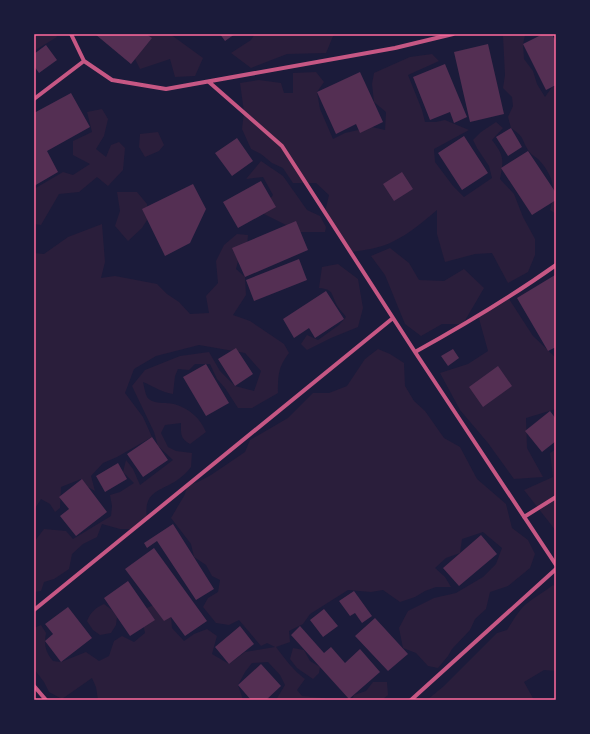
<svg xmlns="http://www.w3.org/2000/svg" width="590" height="734" font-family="'Work Sans',sans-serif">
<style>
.green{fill:#2a1e3b}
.building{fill:#542f53}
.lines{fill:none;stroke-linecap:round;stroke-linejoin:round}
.minor{stroke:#c65784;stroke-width:4}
.neatline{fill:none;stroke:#ff6b9d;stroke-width:1.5}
</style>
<rect width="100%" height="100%" fill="#1b1b3a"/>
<path class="green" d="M34,34h21l2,3 -23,14z
M141,34h29l33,24 -8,18 -20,1 -5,-18 -30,10 -6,-12z
M255,34h79l-8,19 -39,1 -36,14 -20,-15 20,-13z
M525,35l-2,9 1,15 9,12 4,13 8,13 7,-10h4v127l-6,-4c6,-21 4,-33 -11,-50 -3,-3 -9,-6 -11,-10 -8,-14 -3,-12 -17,-22l-3,-11 5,-11 -1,-9 -9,-9 2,-13 -2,-39z
M432,54l7,7 -31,14 14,35 3,12h11l9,-2 24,10 -35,19 1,13 18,24 11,11 28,-19 -3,-12 -12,-18 -4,-8 8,-8 15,-10 7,6 -11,12c12,16 12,19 8,39l14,15 9,23 12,22v16l-7,17 -20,11 -16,-30 -17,1 -30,8 -8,-28v-24c-13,11 -28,24 -43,31 -13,7 -29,9 -43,11l-26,-40 4,-17 -13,-12h-23l-10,-15 -11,-5 -11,-9 -10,-5 -9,-20 2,-17 -4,-29 19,-3 22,3 3,10h9v-20l23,-1 8,10 -7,10 3,17 13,30 12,-6 27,-6 13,3 1,-18 -12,-10 -2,-18 2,-11 36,-16z
M102,109l6,10 -4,17 -8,13 10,8 5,-12 8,-3 6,6 -2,22 -15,16 -11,-9 -18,15 -20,2 -18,31 -7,-1v-35l29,-17 10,3 17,-11 -17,-9v-14l19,-9 -5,-20z
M158,132l6,13 -5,6 -14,6 -6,-10 1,-13z
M261,161l22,15 24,34 13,6 6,11 -1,5h-25l-40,-20 13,-17 -10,-18 -17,2z
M117,192h20l10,12v16l-5,8 -14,13 -13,-15 5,-15z
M102,224l3,38 -4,16 14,-2 42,8 10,10 12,8 11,12 19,-1 -3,-17 12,-13 -2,-22 8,-16 13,-11 11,1 -1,11 -9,15 -2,8 9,8 1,18 -13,20 17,6 34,23 5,9c-11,14 -11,23 -11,40l-26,15h-14l-13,-20 -8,-9 -7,-15h-15l-6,6 -11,-1 -3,7 -2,18c-10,-1 -20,-8 -30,-12 1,4 2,11 4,15 6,8 19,5 27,7 16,5 26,14 32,28l-16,12c-10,-6 -9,-10 -9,-21l-16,2 -4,8 7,14 8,4 16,2 -1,14c-3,4 -7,8 -11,11 -18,14 -37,11 -33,40l-14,11h-13l-18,-5 -5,13 -14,7 -11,10 -3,15 -15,10 -10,3 -3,9 -7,1v-50l10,-13 22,2 7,8 38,-23 1,-10 -2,-11 10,-3 14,-9 -11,-11 3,-12 7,9 7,16 33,-25 -15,-14 -4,-14 -22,-46 13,-16 35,-14 29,-4 11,19 15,15 19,5 7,-20 -16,-18 -46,-8 -43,11 -22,13 -9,24 18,24 9,20 -35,20 -14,6 -12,13 4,15 -7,-4 -7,-8 -20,8 -1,21 -5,4 -5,-8 -9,-5 -7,11v-257l10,1 24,-17z
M390,248l19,15 10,17 25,1 20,-12 20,19 -21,36h-21l-21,12 -16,-12 -20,-49 -14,-19z
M338,264l20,15 5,29 -5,19 -27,11 -24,12 -6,-6 6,-9 11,5 21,-15 7,-8c-2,-3 -6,-7 -8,-10 -7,-11 -3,-18 -19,-19l3,-21z
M509,299l24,37 23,22v51l-30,9 1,30 16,29 -29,2 -26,-36 -28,-33 -20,-37 28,-9 20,-13 -10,-36z
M378,349l12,5 14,9 1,23 9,15 11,10 19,27 16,9 17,32 29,25 6,24 16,12 7,14 -5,14 -22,18 -18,6 -4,17 -11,10 -5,11 -18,19 -4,7 -10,12 -10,-2 -12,-13 -13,-5 -4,-20 9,-17 26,-13 22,-5 27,-16 13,-13 6,-16 -19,-16 -21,7 -2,14 -14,5 -11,10 10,9 6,10h-15l-11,4 -10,6 -15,5 -17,-12 -12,2 -23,-2 -38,24 -7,10 -14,7 1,11 -14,5c9,12 17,23 29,32l-8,11 5,6 22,2 3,2h-51l9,-15 -5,-10 -12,-13 -16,1 -7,9 -7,13 5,15h-145l-2,-13 -4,-9 -30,21 -13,-7 -5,-10 -10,-13v-41l7,-3 5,8c-2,12 -1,18 7,28l8,1 25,-10 13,9 10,-5 5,-15 8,-5 12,6 11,-9 -2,-10 4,-15 15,-7 9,16 1,11 12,13 10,-7 13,-5 10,7 -5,18 17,10 16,-12 30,-5 -8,-4 -6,3 -22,-26 -10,5 -13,-2 -13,-16 5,-9 10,-6 2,-12 -8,-4 -6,-11 -12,-8 -3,-13 -20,-26 13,-22 4,-11 10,-3 13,-7 34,-23 5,-12 38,-22 25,-25h16l18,-7 18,-27z
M556,449v82l-32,-41 29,-13 -3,-24z
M553,585l3,2v84l-12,-1 -20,12 10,18h-107l17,-14 53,-53 10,-3c6,-9 11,-19 19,-26 9,-7 18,-12 27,-19z
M104,604l8,6 5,7 -1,8 -5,8 -11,2 -7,-5 -6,-9c4,-9 8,-13 17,-17z
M293,648l11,2 6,11 10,6 -1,6 -6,6 -16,-11 -7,-9z
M373,682h14l1,13 -6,5h-30l2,-5 12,-4z"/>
<path class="building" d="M95,34h51l6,4 -21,26z
M220,34h15l-10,7z
M543,34h9l4,8v43l-10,5 -23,-46z
M488,44l16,70 -34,8 -16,-70z
M46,45l11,15 -18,13 -5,-7v-12z
M445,64l22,53 -13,6 -4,-11 -20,8 -17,-43z
M360,72l23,50 -23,11 -4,-9 -20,10 -19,-42z
M71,93l19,34 -43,24 11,21 -24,14v-73z
M511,128l11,19 -14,9 -12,-19z
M464,136l24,37 -26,17 -24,-37z
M237,138l16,23 -21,15 -17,-23z
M528,151l28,42v7l-24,15 -31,-47z
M402,172l11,17 -19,12 -11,-17z
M261,181l15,26 -38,21 -15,-26z
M193,184l13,25 -16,34 -25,13 -23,-47z
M296,221l12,29 -63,27 -13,-29z
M299,259l8,21 -53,21 -8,-21z
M555,275l1,72 -8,4 -31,-53z
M326,291l18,28 -29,19 -6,-10 -15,10 -11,-19z
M236,348l17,26 -18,12 -17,-27z
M453,349l6,9 -11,8 -7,-10z
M206,364l23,39 -23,13 -23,-39z
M498,366l14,20 -29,21 -14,-20z
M550,411l6,8v22l-14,11 -17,-21z
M152,437l16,23 -25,17 -16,-23z
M118,463l9,16 -22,13 -9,-16z
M82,479l25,33 -31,24 -16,-20 9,-7 -10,-12z
M173,524l41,65 -18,11 -39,-59 -10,7 -3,-5z
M481,535l16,19 -38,32 -16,-18z
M154,548l53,73 -22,15 -14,-19 -7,4 -39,-52z
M128,581l27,39 -25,16 -26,-38z
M354,591l18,25 -10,7 -7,-10 -5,3 -11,-15z
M68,607l24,31 -31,24 -16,-21 8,-7 -8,-10z
M324,609l14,17 -15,11 -13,-17z
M375,618l33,36 -20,17 -33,-35z
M240,626l14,18 -25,20 -14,-17z
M300,626l24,27 7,-6 14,16 15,-14 20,23 -31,27 -58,-64z
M261,664l20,22 -15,14h-15l-13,-15z"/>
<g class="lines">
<path class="minor" d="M71,34l13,27 28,19 54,9 229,-41 58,-14
M209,82l73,64 133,206 141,213
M34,99l50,-38
M415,352c49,-27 96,-55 141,-87
M524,517l32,-20
M34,610l359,-292
M34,686l12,14
M411,700l145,-131"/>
</g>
<rect width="590" height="734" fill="none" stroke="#1b1b3a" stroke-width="70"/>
<rect x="35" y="35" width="520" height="664" class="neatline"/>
</svg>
